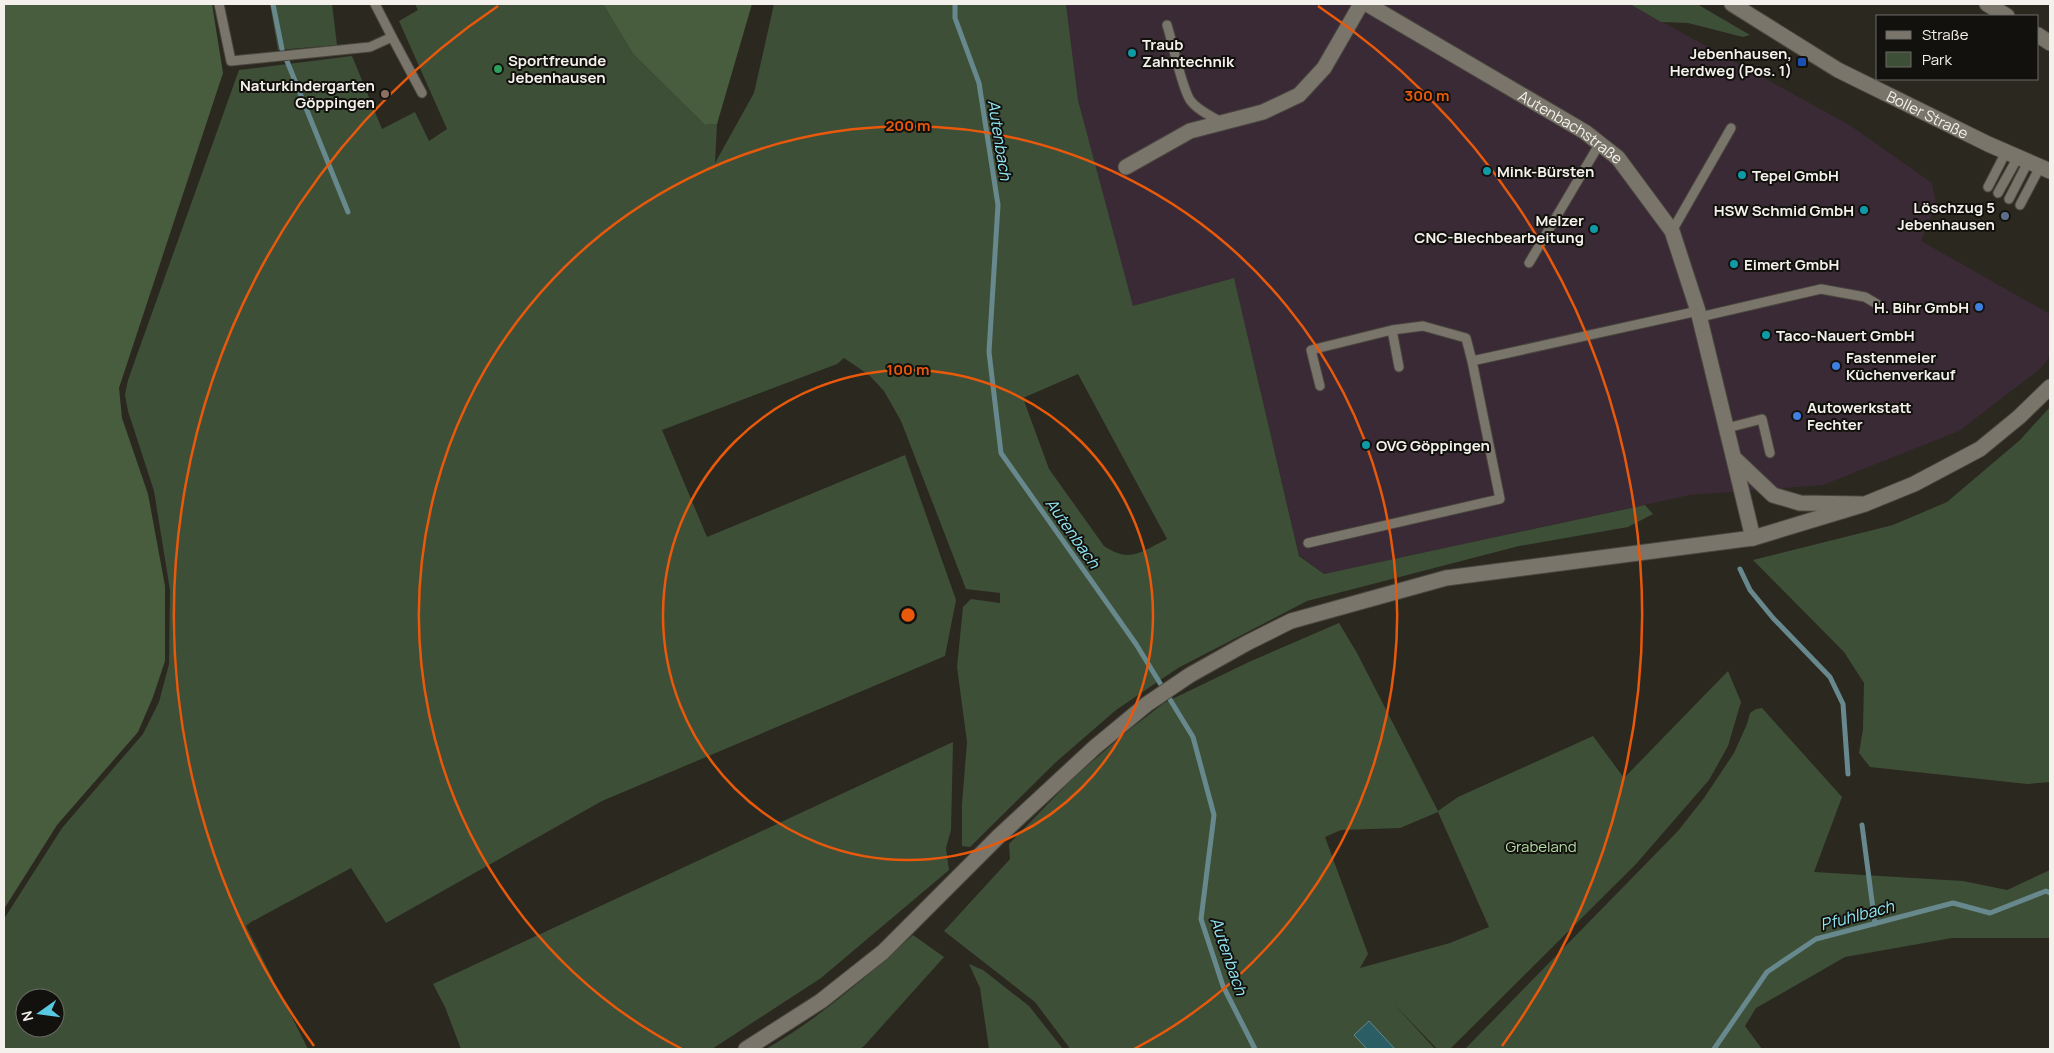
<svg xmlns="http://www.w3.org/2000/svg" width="2054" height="1053" font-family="Manrope,sans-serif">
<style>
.industrial{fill:#3a2a35}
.green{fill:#3e4f37;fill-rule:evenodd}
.forest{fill:#475d3e}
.water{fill:#2b5d65;stroke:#67898e}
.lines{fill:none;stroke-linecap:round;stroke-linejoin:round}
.stream{stroke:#67898e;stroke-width:5}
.lane-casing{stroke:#4a473f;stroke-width:11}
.street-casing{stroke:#4a473f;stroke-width:17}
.secondary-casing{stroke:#4a473f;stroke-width:17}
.lane{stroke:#79756b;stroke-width:9}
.street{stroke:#79756b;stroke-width:15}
.secondary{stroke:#79756b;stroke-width:15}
.ring{fill:none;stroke:#e8590c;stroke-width:2.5}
.culture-dot{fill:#0f9aa8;stroke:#12110d;stroke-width:2}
.transit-dot{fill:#1a4fb4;stroke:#12110d;stroke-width:2}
.leisure-dot{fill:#2e9e5b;stroke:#12110d;stroke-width:2}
.education-dot{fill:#8d6e63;stroke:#12110d;stroke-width:2}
.service-dot{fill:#5c6f8a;stroke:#12110d;stroke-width:2}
.shop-dot{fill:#3f7fe0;stroke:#12110d;stroke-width:2}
.labels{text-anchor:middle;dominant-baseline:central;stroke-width:4;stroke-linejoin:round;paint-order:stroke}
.poi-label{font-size:15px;font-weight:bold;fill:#f4f1ec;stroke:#12110d;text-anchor:start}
.street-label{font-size:15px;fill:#f4f1ec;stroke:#12110d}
.park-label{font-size:15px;fill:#b5dca5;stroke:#12110d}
.water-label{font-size:16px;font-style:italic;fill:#93e9f7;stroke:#12110d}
.centre{fill:#e8590c;stroke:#12110d;stroke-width:2.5}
.ring-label{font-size:15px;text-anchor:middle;font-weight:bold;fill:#e8590c;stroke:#12110d;stroke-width:4;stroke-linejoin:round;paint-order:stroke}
</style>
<rect width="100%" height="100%" fill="#2b2820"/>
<path class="industrial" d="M1066,4h564l221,122 81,57 4,21 -15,37 129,73v42l-10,13 -81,62 -136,54 -133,10 -366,79 -25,-19 -65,-277 -101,29 -55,-207z"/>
<path class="green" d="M270,4h62l5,41 -59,5z
M415,4h188l30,50 72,71 12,-1 -2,39 39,-70 20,-89h292l12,96 55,206 101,-28 65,278 25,18 321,-69 8,9 -25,13 -109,19 -212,55 -129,67 -62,42 -60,52 -86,85 -8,-1v-42l5,-62 -10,-75 6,-60 8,-8 29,4v-10l-34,-4 -65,-168 -17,-30 -15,-16 -25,-17 -7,6 -175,66 45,107 198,-82 51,145 -11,56 -343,145 -216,122 -35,-55 -100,54 -5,4 62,123h-304v-130l58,-91 81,-94 16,-32 10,-38 1,-74 -16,-99 -26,-80 -3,-16 3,-15 111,-310 113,-14 30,73 33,-17 14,29 18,-12 -48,-108 19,-11zM1078,374l89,165c-25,12 -37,25 -63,7l-55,-77 -26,-71zM25,998h30v30h-30z
M1630,4h67l53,31 -7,2 -55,-14 -27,-1z
M2050,407v375l-23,2 -157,-17 -11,-14 4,-24 1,-46 -20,-31 -91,-92 140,-35 54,-23 73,-62z
M1339,623l18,30 81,158 20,-14 135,-61 31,42 104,-107 13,31 -13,44 -19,34 -73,84 -186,185h-13l-44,-46 42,46h-368l2,-2 -4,-5 -30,-40 -91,-71 66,-72 -1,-15 64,-66 56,-48 35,-27 87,-42zM1438,812l51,115 -39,16 -90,25 8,-14 -43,-117 16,-7 59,-2z
M1762,708l80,89 -28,75 149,9 44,9 43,-20v68h-98l-107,19 -89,51 -11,18 17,23h-297l213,-218 26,-33 30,-45 13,-29 3,-11 6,-4z
M953,742l-2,88 -5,18 3,22 -128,108 -109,71h-251l-16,-42 -12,-23z
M913,935l31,22 -79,88 -5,4h-94c54,-31 101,-73 147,-114z
M969,964l14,6 46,36 34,43h-74l-9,-61z"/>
<path class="forest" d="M4,4h208l11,69 -104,315 3,30 26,76 17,92v75l-12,36 -15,35 -81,93 -53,84z
M603,4h149l-35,120 -12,1 -72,-71z"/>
<path class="water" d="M1369,1021l26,28h-28l-13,-14z"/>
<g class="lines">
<path class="stream" d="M273,4l9,45
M955,4v14l24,65 19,122 -9,147 12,101 135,191 57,93 21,78 -13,104 22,67 32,63
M287,61l61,151
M1740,569l10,21 23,28 57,59 13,27 5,70
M1862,825l13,99
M1714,1049l53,-77 49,-33 137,-36 37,10 56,-22 4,2"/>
<g class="lane-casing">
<path id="lane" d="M219,4l12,57 139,-14 22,-10 -17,-33
M1167,25c6,19 14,60 23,75 7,10 21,16 31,22
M392,37l30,56
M1988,187l18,-35
M1998,193l20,-36
M2009,199l19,-37
M2020,205l20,-38
M1672,231l59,-103
M1529,263l71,-120
M1700,317l121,-28 44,8 12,7
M1392,330l7,37
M1320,386l-9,-36 81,-20 31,-4 43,12 6,23 226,-50
M1727,428l35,-9 8,34
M1308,543l192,-44 -28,-138"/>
</g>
<g class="street-casing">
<g id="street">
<path id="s1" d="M1367,4l218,128 33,26 54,73 26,80 55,227"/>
<path d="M1987,4l20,12"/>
<path d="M2038,35l12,8"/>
<path d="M1126,167l64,-36 73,-19 36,-17 25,-27 37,-64"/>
<path d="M1734,458l39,37 27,8 61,1"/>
</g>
</g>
<g class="secondary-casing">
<g id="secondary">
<path id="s2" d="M1732,4l106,66 150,74 62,27"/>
<path d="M746,1049l75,-48 62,-49 115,-115 97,-90 52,-43 43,-29 57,-32 44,-22 155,-43 307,-40 112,-34 49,-20 66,-35 39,-32 31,-30"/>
</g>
</g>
<use href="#lane" class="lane"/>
<use href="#street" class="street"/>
<use href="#secondary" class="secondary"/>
</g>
<g class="ring">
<circle cx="908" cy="615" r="245"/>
<path d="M682 1049A489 489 0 1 1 1134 1049"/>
<path d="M314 1046A734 734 0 0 1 498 6M1318 6A734 734 0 0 1 1502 1046"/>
</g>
<g class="culture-dot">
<circle cx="1132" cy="53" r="5"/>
<circle cx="1487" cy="171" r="5"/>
<circle cx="1742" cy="175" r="5"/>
<circle cx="1864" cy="210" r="5"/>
<circle cx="1594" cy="229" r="5"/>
<circle cx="1734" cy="264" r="5"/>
<circle cx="1766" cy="335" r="5"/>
<circle cx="1366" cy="445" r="5"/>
</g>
<rect class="transit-dot" x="1797" y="57" width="10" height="10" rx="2.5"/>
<circle class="leisure-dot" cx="498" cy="69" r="5"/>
<circle class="education-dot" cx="385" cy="94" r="5"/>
<circle class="service-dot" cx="2005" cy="216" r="5"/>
<g class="shop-dot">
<circle cx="1979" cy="307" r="5"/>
<circle cx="1836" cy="366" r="5"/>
<circle cx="1797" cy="416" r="5"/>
</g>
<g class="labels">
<g class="poi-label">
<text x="1142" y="44">Traub<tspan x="1142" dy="17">Zahntechnik</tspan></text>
<text x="1792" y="53" text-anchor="end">Jebenhausen,<tspan x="1792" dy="17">Herdweg (Pos. 1)</tspan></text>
<text x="508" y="60">Sportfreunde<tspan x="508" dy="17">Jebenhausen</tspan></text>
<text x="375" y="85" text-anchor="end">Naturkindergarten<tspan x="375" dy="17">Göppingen</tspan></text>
<text x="1497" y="171">Mink-Bürsten</text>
<text x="1752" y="175">Tepel GmbH</text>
<text x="1995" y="207" text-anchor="end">Löschzug 5<tspan x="1995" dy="17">Jebenhausen</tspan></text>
<text x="1854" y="210" text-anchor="end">HSW Schmid GmbH</text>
<text x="1584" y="220" text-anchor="end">Melzer<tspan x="1584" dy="17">CNC-Blechbearbeitung</tspan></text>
<text x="1744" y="264">Eimert GmbH</text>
<text x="1969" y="307" text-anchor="end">H. Bihr GmbH</text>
<text x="1776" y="335">Taco-Nauert GmbH</text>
<text x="1846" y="357">Fastenmeier<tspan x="1846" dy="17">Küchenverkauf</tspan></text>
<text x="1807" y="407">Autowerkstatt<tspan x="1807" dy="17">Fechter</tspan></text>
<text x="1376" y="445">OVG Göppingen</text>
</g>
<g class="street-label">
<text stroke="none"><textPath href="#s2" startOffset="225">Boller Straße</textPath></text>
<text stroke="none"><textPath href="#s1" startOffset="238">Autenbachstraße</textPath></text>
</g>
<g class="park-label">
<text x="1541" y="846">Grabeland</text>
</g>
<g class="water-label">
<text transform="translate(1000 140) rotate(81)">Autenbach</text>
<text transform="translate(1073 533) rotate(55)">Autenbach</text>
<text transform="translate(1857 915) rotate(-15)">Pfuhlbach</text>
<text transform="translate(1229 956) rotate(71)">Autenbach</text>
</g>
</g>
<circle cx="908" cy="615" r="8" class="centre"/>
<g class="ring-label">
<text x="1427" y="101">300 m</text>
<text x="908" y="131">200 m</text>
<text x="908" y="375">100 m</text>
</g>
<rect width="2054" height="1053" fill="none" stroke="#f4f1ec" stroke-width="10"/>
<rect x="1876" y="15" width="162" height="65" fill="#12110d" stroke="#6c6b66"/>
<rect x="1886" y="31" width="25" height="8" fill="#79756b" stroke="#6c6b66"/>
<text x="1922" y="40" font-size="15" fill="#f4f1ec">Straße</text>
<rect x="1886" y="52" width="25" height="15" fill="#3e4f37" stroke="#6c6b66"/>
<text x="1922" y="65" font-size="15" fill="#f4f1ec">Park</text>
<g transform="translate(40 1013) rotate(256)"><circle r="24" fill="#12110d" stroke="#6c6b66"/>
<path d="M0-4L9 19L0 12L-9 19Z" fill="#57c9e2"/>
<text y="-8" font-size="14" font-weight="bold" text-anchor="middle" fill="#f4f1ec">N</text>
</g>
</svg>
